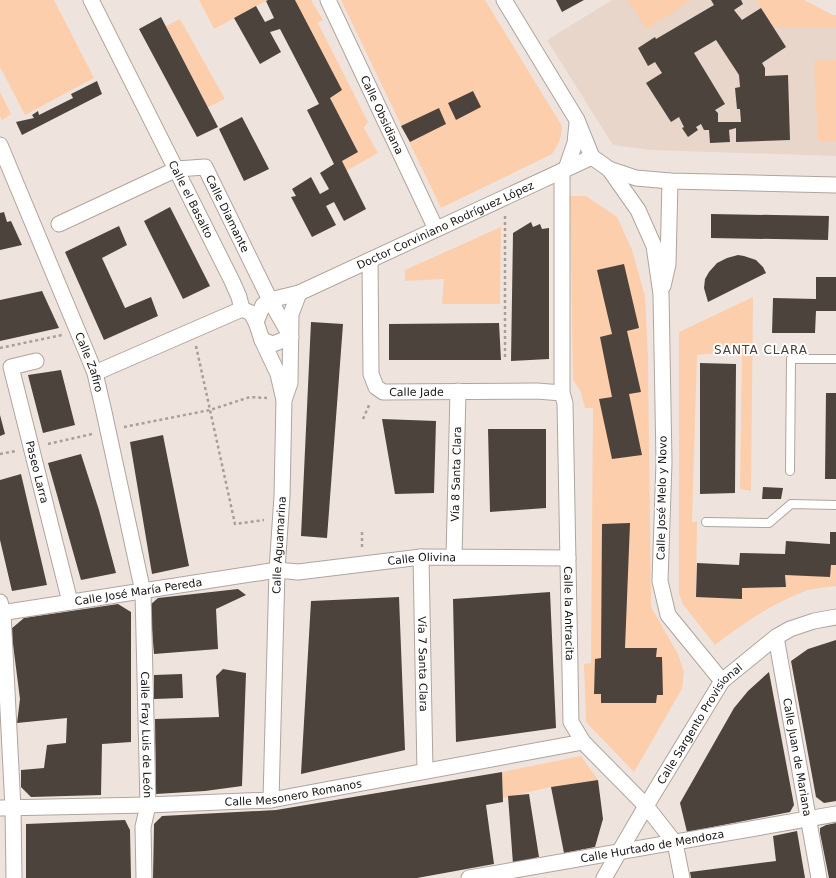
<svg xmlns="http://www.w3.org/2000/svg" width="836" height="878" font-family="'DejaVu Sans',sans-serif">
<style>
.built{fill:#e8d6ca}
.green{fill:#fcceac}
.building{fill:#4c433d;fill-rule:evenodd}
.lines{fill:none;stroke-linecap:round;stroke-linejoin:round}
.lane-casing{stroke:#afa59e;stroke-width:10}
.street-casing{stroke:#afa59e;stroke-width:17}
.path{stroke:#a89f9a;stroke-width:2.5;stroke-dasharray:3 3;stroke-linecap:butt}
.lane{stroke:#fff;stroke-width:8}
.street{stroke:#fff;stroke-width:15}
.labels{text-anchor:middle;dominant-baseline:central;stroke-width:4;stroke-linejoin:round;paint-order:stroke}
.street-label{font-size:11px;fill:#181412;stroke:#fff}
.neighbourhood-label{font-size:12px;letter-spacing:1px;fill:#48403a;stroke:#fff}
</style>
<rect width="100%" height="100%" fill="#efe4dd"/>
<path class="built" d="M612,0h144l18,28h62v128l-186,-6 -37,-5 -66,-105z"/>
<path class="green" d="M0,0h54l40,78 -69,37 -25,-48z
M199,0h69l-54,29z
M295,0h16l12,20 -5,3 50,99 -4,6 14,25 -32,18 -4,-10 16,-10 -28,-53z
M341,0h144l77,126c0,12 -4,19 -10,28l-111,54z
M628,0h64l-46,29z
M756,0h48l29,15h3v13h-62z
M180,19l45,80 -17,8 -42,-81z
M836,60v82h-18l-4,-81z
M0,92l11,22 -9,6 -2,-4z
M570,196h16l31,21 15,33 13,46 3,61 3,250 27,47 6,18 -2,17 -48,83 -48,-50 -2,-58 7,-1 2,-255h-8l-5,-18 -7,-10z
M501,227l-1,77h-58l2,-25 -39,2v-11z
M753,297l-2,194 -11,-2 2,-138 -45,4 -5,167h5l-1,75 46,-9 43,-13 51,-24v35c-9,1 -19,2 -28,4 -34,12 -64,33 -93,55l-33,-42 -3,-10v-261z
M581,756l17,24 -47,7 -48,11 -1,-26z"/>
<path class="building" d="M268,0h27l47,90 -12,8 28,54 -16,9 24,48 -22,12 -10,-19 -8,4 10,19 -24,12 -21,-40 5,-1 -4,-7 19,-12 9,17 9,-5 -9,-16 14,-9 -27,-54 12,-6 -39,-75 -10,3 11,20 -21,12 -26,-46 22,-12 9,16 9,-4 -8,-17z
M556,0h28l-22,12z
M711,0h30l2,4 -9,6 8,10 19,-12 25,39 -24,16 3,5v8l23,-1 2,65 -54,2v-14l-7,2 1,12 -20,1 -1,-13h-5l-3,-6 -5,3 2,3 -10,7 -6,-9 2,-1 -5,-10 -8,5 -25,-39 16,-10 -7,-11 -7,4 -10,-18 17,-11 1,2 58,-34zM716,40l23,35 1,12 -5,1 2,21h3l1,13h-23v-9l-3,-3 10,-6 -31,-51z
M161,17l57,110 -21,10 -58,-108z
M97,81l5,13 -80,41 -6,-13 18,-4 -2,-3 6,-4 1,4 34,-17 -2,-4z
M473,91l8,16 -25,13 -8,-17z
M439,108l7,16 -36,18 -9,-16z
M242,117l27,52 -25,12 -25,-52z
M170,207l40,79 -27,13 -39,-78z
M4,212l3,10 4,-1 11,24 -22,5v-37z
M711,214l118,2 -1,24 -117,-2z
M531,222l2,5 7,-3 2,5 7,-1v131l-38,2 2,-128z
M119,226l8,19 -25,13 23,50 26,-11 7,19 -54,24 -39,-88z
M738,255l6,1 12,4 7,7 3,6 -58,29 -4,-14 1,-9 4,-7 8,-9 10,-5z
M624,264l15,64 -12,3 14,61 -12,2 13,61 -30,4 -13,-60 13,-2 -12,-60 12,-3 -15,-64z
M816,277h20v34h-20l-1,22h-43l1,-35 43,1z
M42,291l17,37 -59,13v-41z
M311,322l32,2 -16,214 -26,-2z
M499,323l2,37h-112v-36z
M700,363l36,1 -1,129 -35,1z
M61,370l14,55 -32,8 -15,-58z
M826,393h10v86h-11z
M0,415l5,19 -5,2z
M382,419l54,2 -2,72 -39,1z
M488,429h58v79l-56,4z
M163,435l26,131 -37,8 -22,-132z
M81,454l18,56 17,63 -35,7 -33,-117z
M21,474l26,111 -35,6 -12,-51v-60z
M763,487l20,1 -2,11h-19z
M630,523l-5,125h32l-1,9h6l1,38h-6l-1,8h-55v-9h-7l1,-35 6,-1 1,-134z
M830,532h6v33h-5l-1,12 -45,-2 1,12 -44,1v11l-46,-2 1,-34 42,2 1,-12 45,1 1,-13 44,3z
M238,589l8,6 -30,14 2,40 -64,5 -4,-49 8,-7z
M550,592l6,136 -100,14 -3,-143z
M399,597l6,153 -104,24 10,-173z
M118,604l13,8v130l-29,2 -1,51 -70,2 -10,-10v-17l23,-2 3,-23 19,-2 1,-25 -50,5 3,-24 -9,-70 13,-11z
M836,640v161l-12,2 -8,-6 -25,-136 17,-12z
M223,669l23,4 -4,113 -37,5 -49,3 -1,-75 64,-2 -3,-41z
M769,672l25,133 -4,7 -103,20 -7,-29 54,-95 14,-17z
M182,674l1,24 -29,1v-24z
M502,772l1,30 -17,3 8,59 -77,14h-264l1,-54 8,-8 114,-6z
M598,780l5,39 -8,28 -31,6 -13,-66z
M529,794l10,63 -26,7 -5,-68z
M125,820l5,10 1,48h-105v-54z
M836,823v55h-7l-9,-45v-5l6,-3z
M797,831l8,47h-114l-1,-6 86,-11 -3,-25z"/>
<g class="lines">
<g class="lane-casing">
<path id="lane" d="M790,471l1,-112h45
M706,522l63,1 22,-19 45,1"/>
</g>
<g class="street-casing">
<g id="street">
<path id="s1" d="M91,0l141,281 7,16 3,12 9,4 5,9 6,18 16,34 6,26"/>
<path id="s2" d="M328,0l108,229"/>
<path d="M504,0l73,120 15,37 17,12 27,9 34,3 166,4"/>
<path id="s3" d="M0,145l86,206 9,22 9,39 39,180 5,213 -5,22 1,51"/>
<path d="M566,169l9,-26 2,-20"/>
<path d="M609,169l29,41 16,36 7,48 3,168 -4,119 8,34 54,66"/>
<path id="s4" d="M562,171v222l3,10 6,319 12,20 63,64 29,37 7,35"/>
<path id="s5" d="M59,224l118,-55 28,-2 65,133 21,37 -18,7 -11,-4"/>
<path id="s6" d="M370,260l1,114 5,13 7,5 154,-1 25,2"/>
<path d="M663,286l5,-22 2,-83"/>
<path id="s7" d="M256,322l7,-17 7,-5 29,-7 293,-136"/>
<path id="s8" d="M36,361l-25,6 59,235"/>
<path d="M95,373l147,-64"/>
<path id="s9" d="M421,557l4,214"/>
<path id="s10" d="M454,557l4,-166"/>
<path d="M0,602l3,11 10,195 1,70"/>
<path id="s11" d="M0,613l277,-43 21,2 123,-15 147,1"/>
<path id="s12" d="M776,637l43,241"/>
<path id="s13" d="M271,800l6,-230 5,-74 2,-96 6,-17 1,-69 8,-21"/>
<path id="s14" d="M0,808l148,-3 123,-5 312,-58"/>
<path id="s15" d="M469,878l367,-64"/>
<path id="s16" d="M604,878l42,-72 76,-125 54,-44 14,-8 24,-8 22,-4"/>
</g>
</g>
<path class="path" d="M505,216v143
M196,346l39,178 29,-4
M0,348l62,-13
M363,419l7,-16
M124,427l86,-17 40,-13 17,1
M48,444l44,-10
M0,454l16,-3
M362,532v15"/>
<use href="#lane" class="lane"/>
<use href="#street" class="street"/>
</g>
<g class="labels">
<g class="street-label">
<text stroke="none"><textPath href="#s2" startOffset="127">Calle Obsidiana</textPath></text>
<text stroke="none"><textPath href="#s1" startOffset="223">Calle el Basalto</textPath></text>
<text stroke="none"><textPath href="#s5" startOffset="210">Calle Diamante</textPath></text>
<text stroke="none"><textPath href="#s7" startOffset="218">Doctor Corviniano Rodríguez López</textPath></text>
<text stroke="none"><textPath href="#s3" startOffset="235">Calle Zafiro</textPath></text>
<text stroke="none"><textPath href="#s6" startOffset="170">Calle Jade</textPath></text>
<text stroke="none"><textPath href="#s8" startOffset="134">Paseo Larra</textPath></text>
<text stroke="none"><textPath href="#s10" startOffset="83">Vía 8 Santa Clara</textPath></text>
<text transform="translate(662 498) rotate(-89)">Calle José Melo y Novo</text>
<text stroke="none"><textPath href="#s13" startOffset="255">Calle Aguamarina</textPath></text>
<text stroke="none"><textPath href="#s11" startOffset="426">Calle Olivina</textPath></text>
<text stroke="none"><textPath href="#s11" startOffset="140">Calle José María Pereda</textPath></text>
<text stroke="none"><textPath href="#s4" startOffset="443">Calle la Antracita</textPath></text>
<text stroke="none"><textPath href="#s9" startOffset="107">Vía 7 Santa Clara</textPath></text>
<text stroke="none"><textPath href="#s16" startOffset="182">Calle Sargento Provisional</textPath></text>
<text stroke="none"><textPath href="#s3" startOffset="614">Calle Fray Luis de León</textPath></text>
<text stroke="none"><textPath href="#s12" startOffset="122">Calle Juan de Mariana</textPath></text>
<text stroke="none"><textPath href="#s14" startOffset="294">Calle Mesonero Romanos</textPath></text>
<text stroke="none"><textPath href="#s15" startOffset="186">Calle Hurtado de Mendoza</textPath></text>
</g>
<g class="neighbourhood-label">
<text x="761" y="350">SANTA CLARA</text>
</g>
</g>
</svg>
